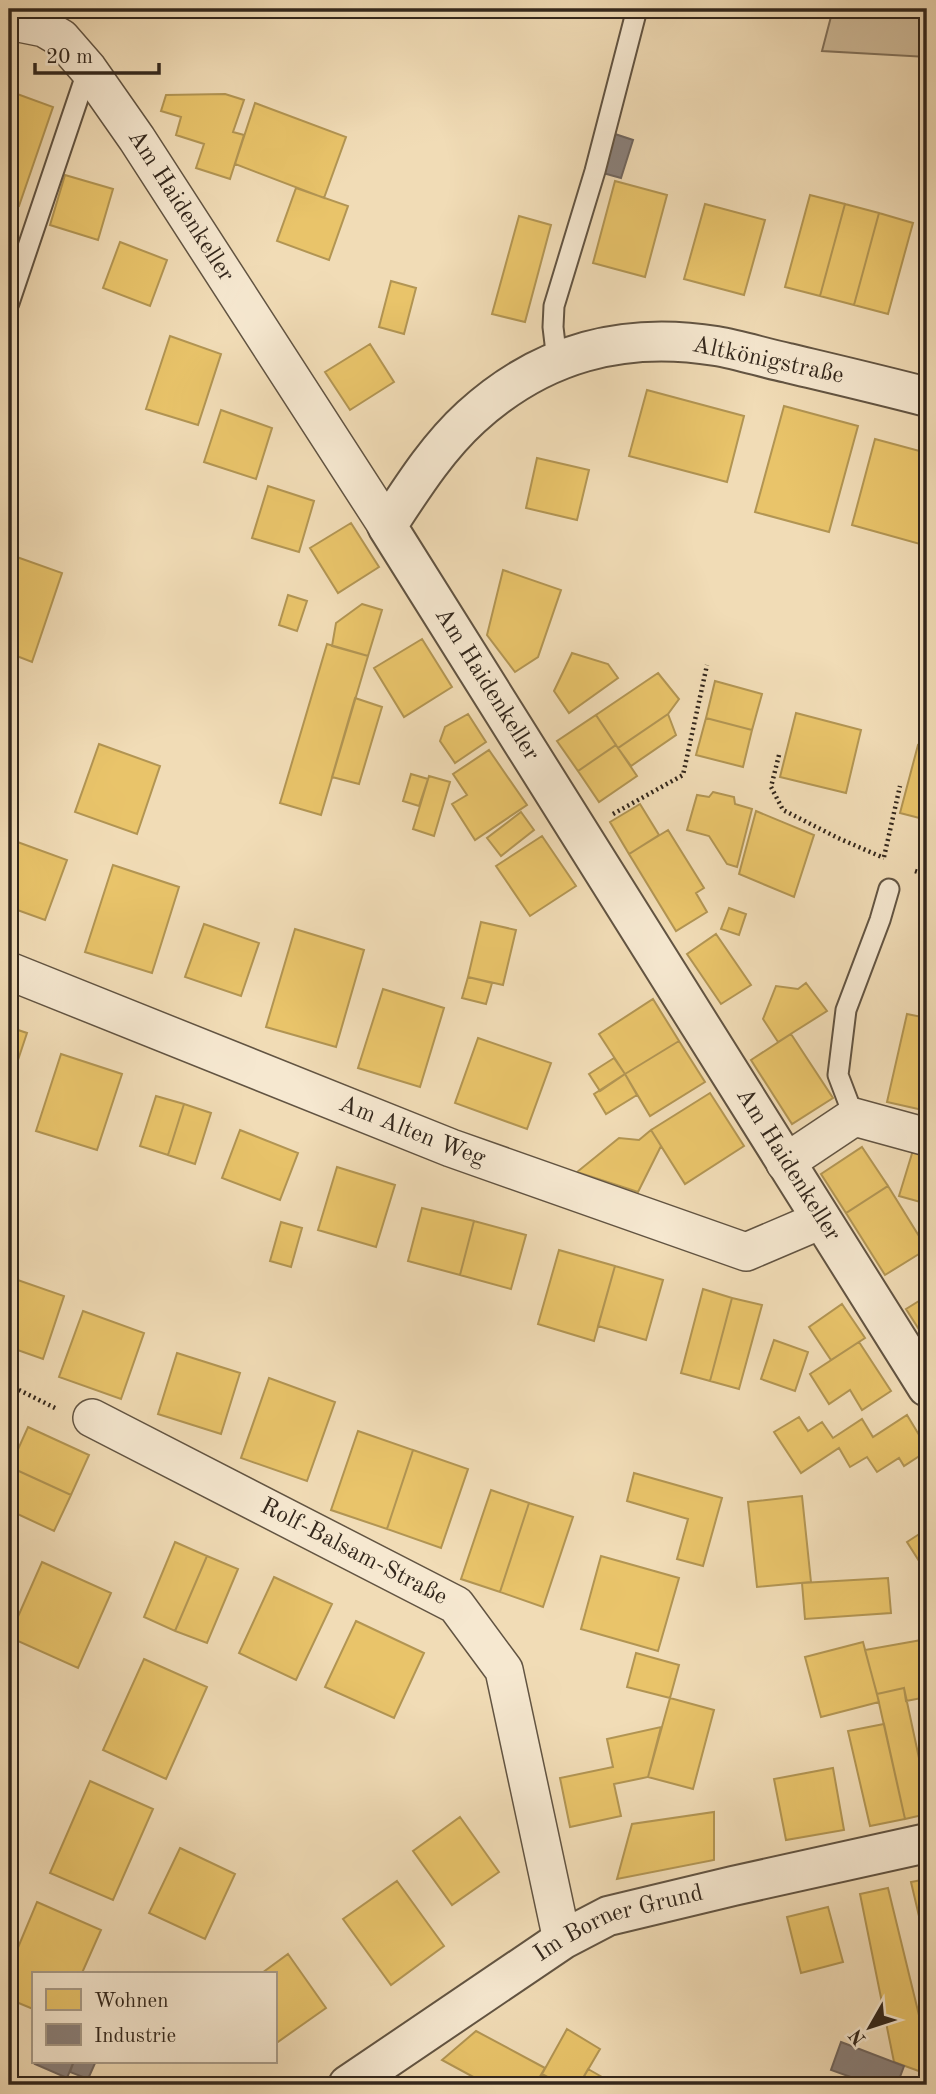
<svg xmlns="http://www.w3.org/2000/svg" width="936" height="2094" font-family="'Old Standard TT',serif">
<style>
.green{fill:#d1bd9c;stroke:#82725c;stroke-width:2}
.homes{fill:#e9c46a;stroke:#b29553;stroke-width:2}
.industry{fill:#8a817c;stroke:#70665f;stroke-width:2}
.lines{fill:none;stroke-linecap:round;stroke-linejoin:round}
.service-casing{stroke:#625442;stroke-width:23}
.minor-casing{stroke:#625442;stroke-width:40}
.tertiary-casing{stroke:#625442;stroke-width:42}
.path{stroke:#33271c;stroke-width:4.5;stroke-dasharray:2 3.5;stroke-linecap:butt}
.service{stroke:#f6e8d0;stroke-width:19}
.minor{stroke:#f6e8d0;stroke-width:37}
.tertiary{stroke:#f6e8d0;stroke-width:38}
.labels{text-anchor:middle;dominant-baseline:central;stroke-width:7;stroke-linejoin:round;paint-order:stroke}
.street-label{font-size:24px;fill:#33271c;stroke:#f6e8d0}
</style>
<rect width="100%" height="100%" fill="#f1dcb6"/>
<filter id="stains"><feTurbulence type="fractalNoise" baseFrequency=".00286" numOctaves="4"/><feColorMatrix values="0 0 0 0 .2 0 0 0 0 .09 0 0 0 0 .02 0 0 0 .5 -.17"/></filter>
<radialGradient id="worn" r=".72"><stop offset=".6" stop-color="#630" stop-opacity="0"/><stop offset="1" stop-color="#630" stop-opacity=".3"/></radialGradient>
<path class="green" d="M833,9h94v48l-105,-6z"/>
<path class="homes" d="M9,91l44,16 -34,99 -10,-4z
M225,94l19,6 -11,32 11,3 -14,44 -34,-11 8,-24 -28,-9 5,-18 -20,-6 5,-16z
M255,103l91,34 -22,61 -89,-34z
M65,175l48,14 -15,51 -48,-15z
M615,181l52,14 -22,82 -52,-14z
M296,188l52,18 -19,54 -52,-19z
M810,195l35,9 -25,92 -35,-9z
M705,204l60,16 -21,75 -60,-16z
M845,204l34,9 -25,92 -34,-9z
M879,213l34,10 -25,91 -34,-9z
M519,216l32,9 -26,97 -33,-8z
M120,242l47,18 -17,46 -47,-18z
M391,281l25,7 -12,46 -25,-7z
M170,336l51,18 -23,71 -52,-16z
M370,344l24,38 -44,28 -25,-38z
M647,390l97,26 -17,66 -98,-26z
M784,406l74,20 -29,106 -74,-20z
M221,410l51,18 -16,51 -52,-17z
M875,439l52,14v93l-75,-21z
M537,458l52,12 -12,50 -51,-12z
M268,486l46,15 -15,51 -47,-14z
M351,523l28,44 -41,26 -28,-45z
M14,556l48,17 -30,89 -23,-9v-83z
M503,570l58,20 -23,67 -23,15 -28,-37z
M288,595l19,6 -10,30 -18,-6z
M362,604l20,6 -14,46 -36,-10 4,-23z
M422,639l30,48 -48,30 -30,-49z
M327,644l41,12 -47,159 -41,-12z
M572,653l36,11 10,14 -49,35 -15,-22z
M658,673l21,26 -11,15 -50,34 -22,-33z
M715,681l47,13 -10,36 -46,-12z
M355,698l27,9 -23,77 -27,-7z
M796,713l65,17 -15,63 -66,-16z
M468,714l18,28 -31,21 -15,-22 5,-14z
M668,714l8,21 -45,31 -13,-18z
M596,715l20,30 -38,26 -21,-30z
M706,718l46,12 -9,37 -47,-12z
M99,744l61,22 -23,68 -62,-22z
M616,745l21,31 -38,26 -21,-31z
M918,745l9,2v73l-27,-7z
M489,750l38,55 -52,35 -23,-36 15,-9 -14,-21z
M411,774l17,5 -9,27 -16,-5z
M429,776l21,6 -16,54 -21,-7z
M713,792l21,5 1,7 17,5 -15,58 -10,-3 -18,-28 -22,-6 10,-35 12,2z
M640,804l19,31 -30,19 -19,-32z
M756,811l58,24 -20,62 -55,-23z
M521,812l13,18 -33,26 -14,-18z
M668,830l36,58 -8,5 11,19 -31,19 -47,-77z
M542,836l34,50 -46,30 -34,-50z
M12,840l55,20 -22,60 -36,-13v-58z
M113,865l66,22 -27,86 -67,-21z
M729,908l17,6 -7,21 -18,-6z
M481,922l35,8 -13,55 -35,-8z
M204,924l55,19 -18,53 -56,-19z
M295,929l69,21 -28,97 -70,-20z
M716,934l35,51 -30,19 -34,-50z
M468,977l24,6 -6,21 -24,-6z
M806,983l21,28 -49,31 -15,-23 13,-33 22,3z
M383,989l61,19 -24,79 -62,-19z
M653,999l26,42 -54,33 -26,-40z
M907,1014l20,4v93l-40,-9z
M9,1027l18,6 -18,54z
M791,1034l42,64 -41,26 -41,-64z
M478,1038l73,25 -24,66 -72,-26z
M679,1041l26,41 -55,34 -25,-42z
M61,1054l61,20 -25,76 -61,-19z
M614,1058l11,16 -25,17 -11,-17z
M625,1074l12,21 -31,19 -12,-20z
M710,1093l34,53 -59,38 -34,-54z
M156,1096l28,8 -16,51 -28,-9z
M184,1104l27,9 -16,51 -27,-9z
M240,1130l58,23 -18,47 -58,-22z
M651,1130l10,16 -23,46 -61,-20 42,-34 20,2z
M862,1147l26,39 -42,27 -25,-39z
M914,1147l13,4v41l-3,11 -25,-7z
M337,1167l58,18 -19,62 -58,-17z
M888,1186l39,63 -42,26 -39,-62z
M422,1208l52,13 -14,54 -52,-14z
M474,1221l52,14 -15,54 -51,-14z
M281,1222l21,6 -11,39 -21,-6z
M559,1250l56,16 -21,75 -56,-17z
M615,1266l48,14 -17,60 -48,-14z
M9,1277l55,19 -21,63 -34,-12z
M703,1289l29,9 -22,83 -29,-8z
M927,1296v46l-21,-33z
M732,1298l30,7 -23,84 -29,-8z
M842,1304l23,34 -34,22 -22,-33z
M83,1311l61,22 -23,66 -62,-22z
M774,1340l34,12 -13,39 -34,-12z
M859,1342l32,49 -29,19 -12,-20 -21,14 -19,-30z
M177,1353l63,20 -19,61 -63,-20z
M269,1378l66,24 -28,79 -66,-23z
M907,1415l20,33v3l-23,15 -5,-8 -22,14 -10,-15 -17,10 -11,-19 -38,25 -27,-41 25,-15 9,14 14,-9 11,16 29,-19 11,18z
M28,1427l61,28 -18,40 -61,-28z
M358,1431l55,19 -26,79 -56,-19z
M413,1450l55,19 -27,79 -54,-19z
M10,1467l61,28 -17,36 -45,-21z
M634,1473l88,25 -19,68 -26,-7 11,-40 -61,-18z
M491,1490l38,13 -29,89 -39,-13z
M802,1496l9,86 -54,5 -9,-85z
M529,1503l44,14 -30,90 -43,-15z
M927,1529v42l-1,1 -19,-30z
M175,1542l32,14 -32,75 -31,-14z
M207,1556l31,13 -31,74 -32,-12z
M601,1556l78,22 -21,73 -77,-22z
M42,1562l69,31 -33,75 -69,-31z
M274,1577l58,27 -36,76 -57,-27z
M888,1578l3,35 -86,6 -3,-36z
M356,1621l68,32 -30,65 -69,-31z
M927,1639v58l-21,4 -2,-13 -27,6 -12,-44z
M863,1642l16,60 -58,15 -16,-60z
M636,1653l43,12 -9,33 -43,-11z
M144,1659l63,28 -41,92 -63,-29z
M904,1688l18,84 5,-1v43l-22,5 -28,-125z
M670,1698l44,12 -21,79 -45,-12z
M884,1724l21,95 -35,7 -22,-95z
M661,1727l-13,50 -34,7 7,32 -51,11 -10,-49 53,-11 -6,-28z
M833,1768l11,62 -58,10 -12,-61z
M90,1781l63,28 -40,91 -63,-27z
M714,1812v48l-97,19 15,-55z
M460,1817l39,55 -47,33 -39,-54z
M180,1848l55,26 -30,65 -56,-26z
M927,1879v66l-1,1 -15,-64z
M397,1881l47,65 -53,39 -48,-66z
M888,1888l39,160v26l-33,-12 -34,-168z
M37,1902l64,28 -19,43h-49v36l-24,-10v-30z
M828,1907l15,55 -42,11 -14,-56z
M288,1954l38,54 -51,36v-71h-13z
M927,2015v33l-7,-31z
M567,2029l33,20 -21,36h-17l-20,-11z
M476,2031l69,37 -10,17h-47l-46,-25z
M588,2069l28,16h-37z"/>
<path class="industry" d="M615,134l18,6 -12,38 -18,-5z
M841,2042l63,24 -7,19h-24l-42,-15z
M37,2061h37l-7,17 -32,-14z
M74,2061h22l-8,18 -18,-7z"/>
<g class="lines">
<g class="service-casing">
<path id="service" d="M9,303l79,-234
M557,361l-4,-34 1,-21 41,-135 42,-162
M854,1117l-16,-42 8,-65 34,-90 9,-31"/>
</g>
<g class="minor-casing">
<g id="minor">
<path id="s1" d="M9,21l35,7 17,10 27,31 49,70 250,387"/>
<path id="s2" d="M9,971l442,177 295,104 75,-32"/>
<path d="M785,1163l69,-46 73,20"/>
<path id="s3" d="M92,1418l364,187 48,65 58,270"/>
</g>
</g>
<g class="tertiary-casing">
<g id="tertiary">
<path id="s4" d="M927,397c-46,-12 -93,-23 -139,-34 -24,-5 -48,-13 -72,-17 -94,-15 -175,7 -245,71 -34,31 -59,71 -84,109l540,861"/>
<path id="s5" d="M348,2085l214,-145 46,-24 125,-30 194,-43"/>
</g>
</g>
<path class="path" d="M779,755l-8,32 12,23 55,28 46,20
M613,814l70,-39 24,-110
M884,857l16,-71
M915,871l12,4
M9,1385l46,23"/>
<use href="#service" class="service"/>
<use href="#minor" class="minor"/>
<use href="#tertiary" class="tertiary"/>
</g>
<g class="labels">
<g class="street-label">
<text stroke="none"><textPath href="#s1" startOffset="262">Am Haidenkeller</textPath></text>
<text transform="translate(768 361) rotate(12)">Altkönigstraße</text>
<text stroke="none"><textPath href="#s4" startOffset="807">Am Haidenkeller</textPath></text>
<text stroke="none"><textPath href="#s2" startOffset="434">Am Alten Weg</textPath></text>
<text stroke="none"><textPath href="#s4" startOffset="1374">Am Haidenkeller</textPath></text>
<text stroke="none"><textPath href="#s3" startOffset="294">Rolf-Balsam-Straße</textPath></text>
<text stroke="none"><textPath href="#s5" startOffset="318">Im Borner Grund</textPath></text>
</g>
</g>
<rect width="936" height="2094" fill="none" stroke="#f1dcb6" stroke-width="35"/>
<rect x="10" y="10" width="915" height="2073" fill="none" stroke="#33271c" stroke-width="3.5"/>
<rect x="18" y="18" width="901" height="2059" fill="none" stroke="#33271c" stroke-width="2"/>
<rect x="32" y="1972" width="245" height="91" fill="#f6e8d0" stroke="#a89b88" stroke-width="2"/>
<rect x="46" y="1989" width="35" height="21" fill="#e9c46a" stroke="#a89b88" stroke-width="2"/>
<text x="94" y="2007" font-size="21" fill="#33271c">Wohnen</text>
<rect x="46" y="2024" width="35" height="21" fill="#8a817c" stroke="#a89b88" stroke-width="2"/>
<text x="94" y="2042" font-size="21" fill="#33271c">Industrie</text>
<g transform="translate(870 2027) rotate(231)" stroke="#f6e8d0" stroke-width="5" paint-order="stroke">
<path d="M0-5L12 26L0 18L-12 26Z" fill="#33271c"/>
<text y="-10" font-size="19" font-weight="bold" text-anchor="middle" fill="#33271c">N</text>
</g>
<path d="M35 63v10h124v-10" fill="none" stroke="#33271c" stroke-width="3.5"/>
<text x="46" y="63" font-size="21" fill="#33271c" stroke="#f6e8d0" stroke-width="5" paint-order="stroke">20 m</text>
<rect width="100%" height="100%" filter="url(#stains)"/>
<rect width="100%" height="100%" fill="url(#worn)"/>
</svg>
